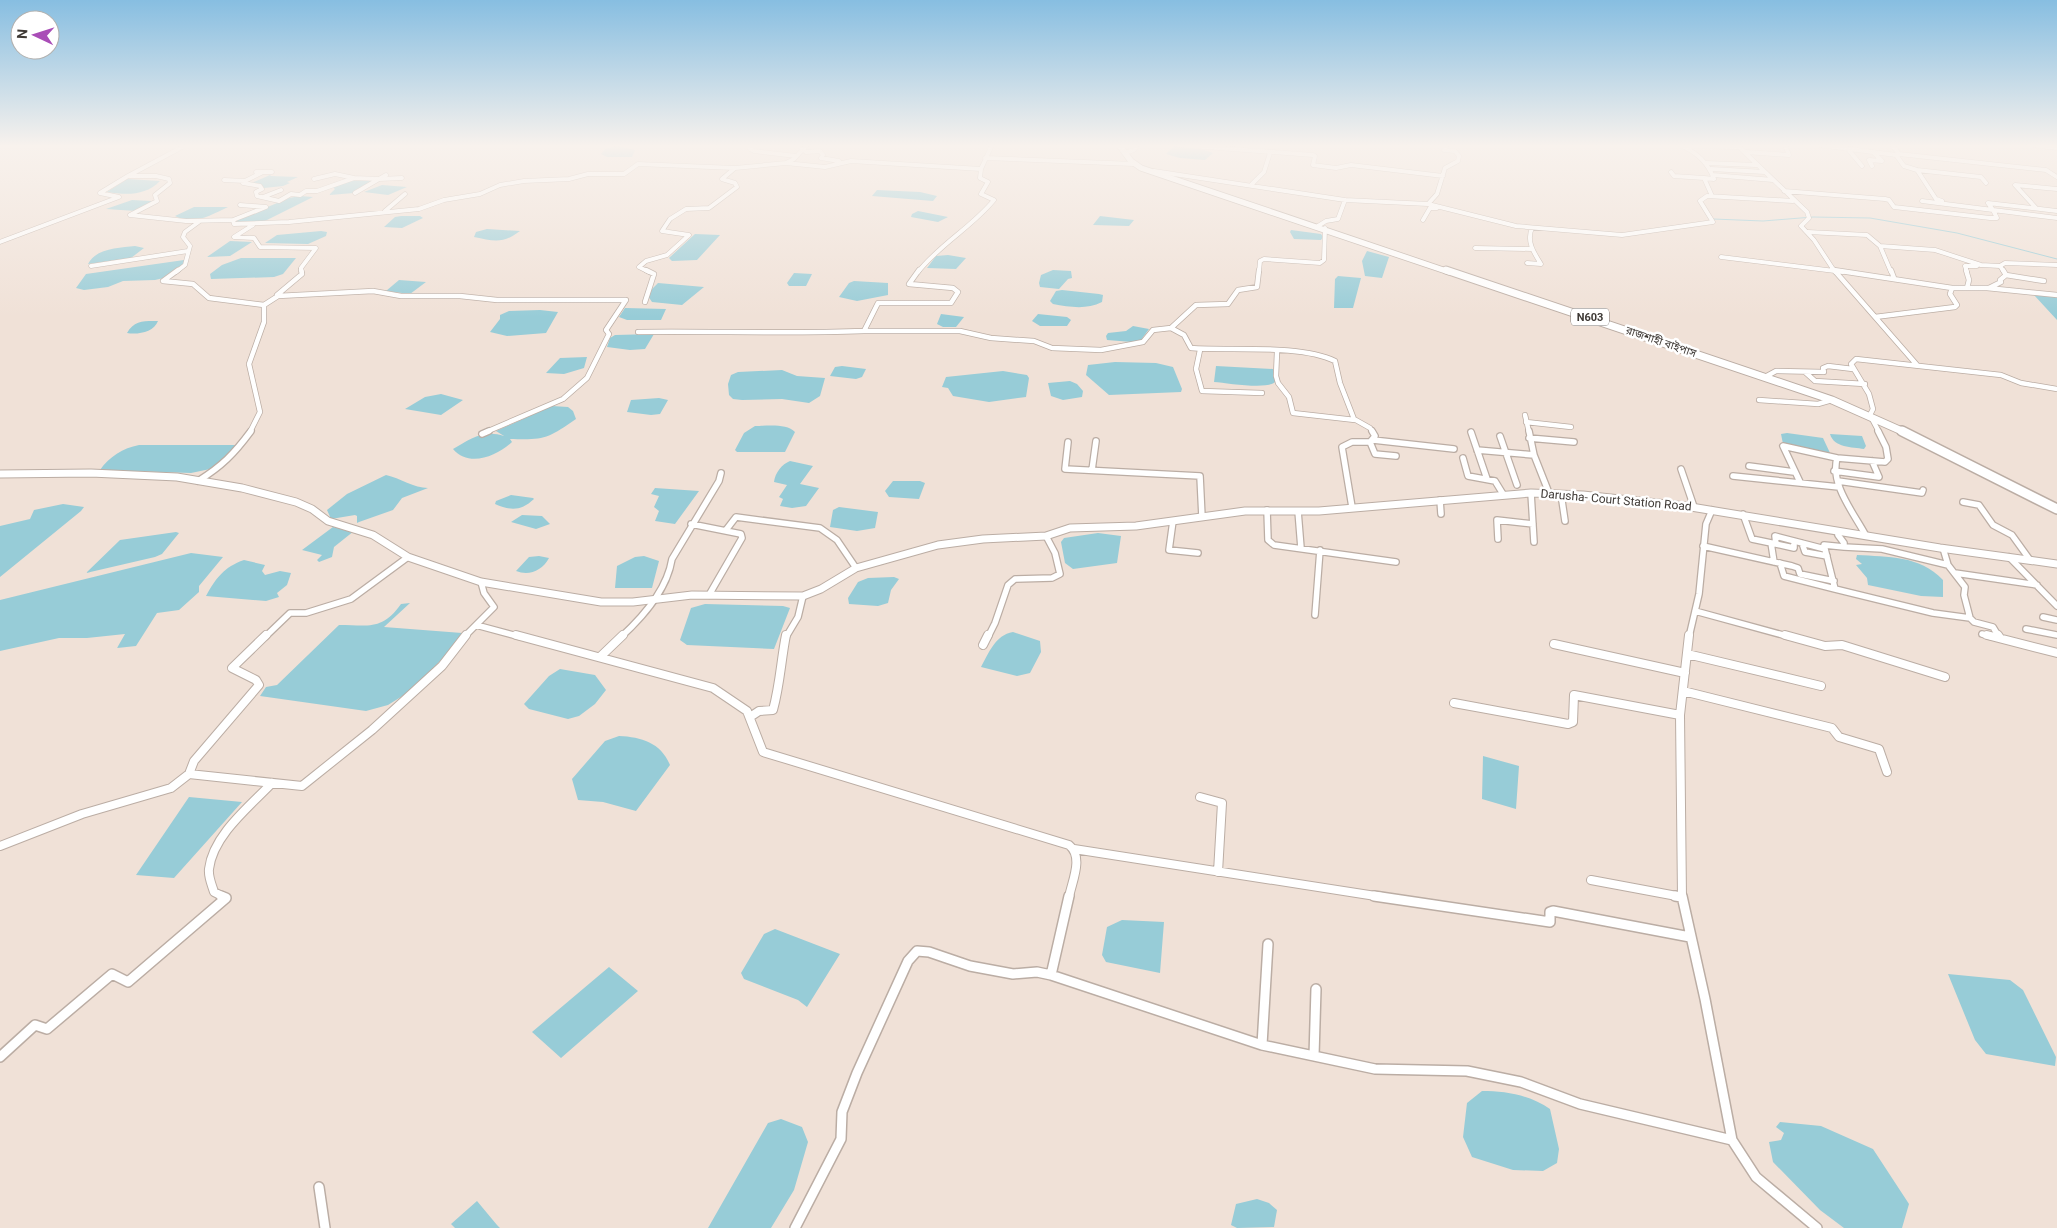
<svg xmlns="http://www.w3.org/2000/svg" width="2057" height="1228" font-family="Roboto,'Noto Sans Bengali',sans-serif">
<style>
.water{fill:#97ccd7}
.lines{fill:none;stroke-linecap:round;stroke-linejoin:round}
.stream{stroke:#97ccd7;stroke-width:1}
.minor-far4-casing{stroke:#bbada4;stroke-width:5}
.minor-far3-casing{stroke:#bbada4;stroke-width:6}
.minor-far2-casing{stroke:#bbada4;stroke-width:8}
.minor-far1-casing{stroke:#bbada4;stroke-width:10}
.minor-casing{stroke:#bbada4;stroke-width:12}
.tertiary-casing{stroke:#bbada4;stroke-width:9}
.trunk-far2-casing{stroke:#bbada4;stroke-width:7}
.trunk-far1-casing{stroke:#bbada4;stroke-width:9}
.trunk-casing{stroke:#bbada4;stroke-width:12}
.minor-far4{stroke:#fff;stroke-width:4}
.minor-far3{stroke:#fff;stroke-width:4.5}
.minor-far2{stroke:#fff;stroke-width:5.5}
.minor-far1{stroke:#fff;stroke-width:8}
.minor{stroke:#fff;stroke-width:9}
.tertiary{stroke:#fff;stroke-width:7}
.trunk-far2{stroke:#fff;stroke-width:5.5}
.trunk-far1{stroke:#fff;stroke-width:7}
.trunk{stroke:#fff;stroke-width:9}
.labels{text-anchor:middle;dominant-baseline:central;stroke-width:5;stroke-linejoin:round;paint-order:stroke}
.shield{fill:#fff;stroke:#787472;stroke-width:1}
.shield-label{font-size:11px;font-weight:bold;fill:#3e3935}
.far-street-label{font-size:11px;fill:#3e3935;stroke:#fff}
.street-label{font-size:12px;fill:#3e3935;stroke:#fff}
</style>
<rect width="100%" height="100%" fill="#f0e1d7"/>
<path class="water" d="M617,146l18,4 -3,7h-25l-6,-3 4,-5z
M1174,146c12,1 30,3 39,7l-8,7 -25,-2 -14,-4z
M270,175l1,1 27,1 -11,5 3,1 -7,3 -19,2 -17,-3z
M127,179l33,2c-15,15 -33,14 -53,11z
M355,179l18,2 -19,12 -25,2 6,-6 -4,-3z
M382,185l25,2 -19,8 -24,-3z
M877,190l43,2 17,4 -4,5 -61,-5z
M300,196l13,1 -50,25h-27l1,-2 52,-22z
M132,200l19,1 1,2 -16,8 -30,-2z
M194,207h34c-17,8 -35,19 -53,9z
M918,211l30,6 -10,5 -27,-5 1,-3z
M401,216h19l3,2 -21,10 -18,-1 11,-10z
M1100,216l34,4 -5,6 -36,-1z
M487,229l33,2c-17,13 -26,10 -46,6l2,-5z
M1291,230l30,4 2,3 -2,3 -27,-1 -4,-7z
M321,231l6,1 -1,4 -18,8 -43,-1 12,-8z
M695,234l25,1 -23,25 -25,1 -3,-3z
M230,241l22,1 -22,14 -23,1z
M135,246l9,2 -13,10 -43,6c8,-16 31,-16 47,-18z
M1367,251l22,6 -7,21 -17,-2 -3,-15z
M948,255l18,3 -10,11 -29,-1 9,-12z
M241,258h55l-13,16 -9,3 -63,2 -1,-5 12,-9z
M184,260v7l-16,10 -13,3 -32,1 -15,6 -24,3 -8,-2 10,-14z
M1053,270l18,1 1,7 -4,1 -9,10 -19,-2 -1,-4 2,-8z
M794,273l18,1 -6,12h-17l-2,-3z
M1338,276l23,2 -8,30h-19l1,-29z
M399,280l27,2 -16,12 -24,-3z
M854,281l34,2v12l-31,6 -18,-4 10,-14z
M658,283l46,4 -22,18 -30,-3 -4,-6 3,-6z
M1062,290l37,4 4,1 -1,7c-16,8 -32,5 -49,2l-3,-3 6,-10z
M2034,295l23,2v23z
M625,308l41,1 -5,11h-34l-8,-3z
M540,310l18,2 -12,21 -39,3 -17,-4 10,-13v-4l9,-4z
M941,314l23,3 -8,10h-13l-6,-3z
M1038,314l29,3 4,3 -4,6h-27l-8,-5z
M158,321c-4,11 -20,14 -31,12 7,-13 18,-12 31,-12z
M1133,326l16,3 -8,11 -9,2 -25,-2 -1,-4 2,-3 18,-2z
M654,334l-9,15 -15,1 -23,-3 3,-9 5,-3z
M587,357l-3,11 -20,6 -18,-1 14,-15z
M1115,362l41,1 17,4 9,22 -1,3 -72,3 -23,-20 2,-10z
M842,366l24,3 -4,8 -6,2 -26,-3 5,-9z
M1216,366l57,3 2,13c-8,8 -48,1 -61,0z
M782,370l15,6 28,2 -5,18 -11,7 -27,-4 -40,1 -9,-1 -4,-4 -1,-11 3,-9 7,-3z
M1003,371l24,4 2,3 -3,19 -37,5 -36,-6 -5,-8 -6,-1 4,-10z
M1070,381l7,3 6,7 -1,6 -19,3 -12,-4 -3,-13z
M441,394l22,6 -22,15 -36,-6 20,-12z
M659,398l9,2 -8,14 -9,1 -24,-3 4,-12z
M552,406l16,1 5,4 3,8c-29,20 -31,21 -66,20l2,3c-15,14 -43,26 -59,7 17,-10 31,-20 51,-13l-8,-5z
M755,426c11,0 32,-3 40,6l-10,20h-48l-2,-2 9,-17z
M1787,433l36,5 7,15 -47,-9 -2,-10z
M1830,434l32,2 4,10 -2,3c-12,-2 -30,-1 -34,-15z
M139,445h98l-22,23 -24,5 -91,-3c9,-13 23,-22 39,-25z
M790,461l23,5 -13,18 19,4 -13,18 -14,2 -12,-2 3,-7 -4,-2 8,-12 -13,-3c1,-9 8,-18 16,-21z
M386,475c14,3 28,13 42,13l-26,10 -9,12 -34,12 -2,1v-7l-2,-1 -24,4 -4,-9 20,-16z
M893,481h27l5,2 -6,16 -30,-2 -4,-6z
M655,488l44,3 -24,33 -20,-3 4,-10 -5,-4 5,-11 -8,-2z
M511,495l22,3 1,1c-13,12 -23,12 -39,5l1,-3z
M63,504l21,3 -3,4 -81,66v-51l30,-7 4,-9z
M839,507l39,5 -3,16 -18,3 -27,-4 3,-17z
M522,515l20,1 8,8 -14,5 -25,-7z
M333,527l21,4 -20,16 -2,10 -13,5 -2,-2 5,-5 -20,-5z
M176,532l3,1 -17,21 -7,3 -69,16 34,-33z
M1098,533l23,3 -4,27 -44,6 -8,-6 -4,-21 3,-4z
M191,553l32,4 -24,29v6l-20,18 -22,3 -21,33 -19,2 8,-14 -38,4h-28l-59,13v-51z
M1857,555c31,2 62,0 86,25v17l-22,-1 -53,-11 -1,-7 -11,-13 6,-1 -6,-5z
M539,556l10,2c-7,13 -20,18 -33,13l13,-14z
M644,556l15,5 -7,27h-37l2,-22 18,-9z
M244,560l21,5 -3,6 3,4 15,-4 11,2 -4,12 -10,8 2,4 -13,4 -60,-5c10,-18 18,-29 38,-36z
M894,577l5,2 -8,11 -3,13 -10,3 -29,-2 -1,-6 10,-16 10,-4z
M410,603l-26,24 78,6 -19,25 -31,32 -24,15 -22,6 -106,-15 6,-9 11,-2 62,-60c29,0 43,6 62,-21z
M705,604l78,2 7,2 -16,41 -87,-4 -7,-5 11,-32z
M1013,632l27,9 1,11 -11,21 -13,3 -36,-9c8,-14 14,-32 32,-35z
M560,669l35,6 11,15 -11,14 -16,12 -11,3 -39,-10 -5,-5 25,-28z
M619,736c23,1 42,7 51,29l-34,46 -33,-9 -25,-2 -6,-21 33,-38z
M1483,756l36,10 -3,43 -34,-10z
M189,797l53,5 -68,76 -38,-3z
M1122,920l42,2 -4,51 -54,-11 -4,-7 5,-28z
M775,929l65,25 -33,53 -9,-7 -54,-21 -3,-6 23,-39z
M609,967l29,24 -77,67 -29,-26z
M1948,974l62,6 13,10 33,67 -1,9 -69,-12 -11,-14z
M1482,1091c24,0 48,4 68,18l9,40 -2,14 -14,8 -30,-1 -41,-13 -9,-20 4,-34z
M781,1119l21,8 6,15 -14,48 -23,38h-63l60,-105z
M1780,1122l41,4 52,23 36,55 -7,24h-58l-24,-18 -47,-48 -4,-20 12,-2 3,-7 -8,-6z
M1257,1199l12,4 8,7 -3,17 -37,1 -6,-3 5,-21z
M477,1201l20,24 3,3h-45l-4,-4z"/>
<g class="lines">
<path class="stream" d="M1713,219l50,2 50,-4 57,1 87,15 100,26
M1659,228l30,-4"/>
<g class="minor-far4-casing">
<path id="minor-far4" d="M186,145l-58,31h28l13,3 1,4 -15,12 2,6 -27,14 56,6 47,-1 1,4 55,-2 130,-13 25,-9 36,-6 20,-9 24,-4 45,-2 19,-5h36l14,-10 97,4
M749,145l1,4 4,2 42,5
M807,145l-13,14 -8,4 39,4 26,-6 130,8 11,-24
M1179,145l134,10 2,1 -2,9 23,3 15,-3 92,11
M1737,145l70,67 2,6 -8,8 13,14 21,32
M1819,145l77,10
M1892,145l7,9 147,16 11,7
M2033,145l24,3
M1682,146c16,7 26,17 32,33l-10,-1 8,18
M1688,146l51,1
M1847,148l15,18
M802,149l4,3 14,-1 3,4 -2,3 18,3
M1746,152l43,3 -4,-10
M1125,153l9,-3 3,-5
M1899,154l-3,1 8,11 13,4 64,7 5,6
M985,158l149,6
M1706,163l50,2
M1872,166l-3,-6 13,1 -9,-9
M1711,169l54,3
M1917,170l19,29 6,2
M1154,171l191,29 83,4 9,-10 8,-26 13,-7 1,-5 -4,-5 -11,-1 3,-5
M263,172h9
M1671,172l3,4 30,2
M1713,175l60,5
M354,178l25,1 7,-4
M224,180l21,1 -2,2 17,3 2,3 -6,3 1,4 22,5 12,-7 9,1 6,-4h11l37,-13 -19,-4 -21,5
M245,181l18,-9h-7
M1252,184l12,-12 6,-19
M1784,191l101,8 4,1 5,7 96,11h7l-4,-8 64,8
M355,193l24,-14 23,-1
M263,197l18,-7
M1922,201l71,9
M1428,204l88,22 106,9 91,-13 -13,-21 7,-5 86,5
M2036,208l-21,-23 42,4
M1993,210l-5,-7 69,8
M385,211l20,-17
M233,220l33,-13 -26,-2
M1423,220l7,-12h7
M253,225l-19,12 20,1 6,9 56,1 -15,20 1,4
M1318,226l8,-5 12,-2 7,-19
M1808,232l59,3 13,11 55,4 46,15 19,1
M0,242l119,-45 -19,-4 28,-17
M1880,246l11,26
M1475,248l57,1
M1721,257l122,15
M1527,263l14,1c-7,-11 -15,-23 -9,-36
M91,266l97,-15
M176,272l9,-7 5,-19 -7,-9 2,-5 15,-11
M649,272l-10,-5 7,-6 21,-6 22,-20 -27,-4 8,-12 16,-10 23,-1 28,-21 -2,-4 -13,-4 13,-11 51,-5
M918,272c22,-28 54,-45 76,-72l-13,-6 7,-12 -8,-4 1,-9
M1259,272l1,-11 4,-2 56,4 4,-3 1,-32
M1967,272l-2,-6h12
M2004,272l-4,-6 5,-3 52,2"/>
</g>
<g class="minor-far3-casing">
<path id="minor-far3" d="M178,270l-15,11 30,3 16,14 55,7 14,-9 95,-5 28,5h59l37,4h129l-20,30 3,4 -22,44 -24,21 -77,33
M919,270l-10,14 44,4 5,4 -7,11h-73l-14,28h96l31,7 43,3 18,7 49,2 42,-8 10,-12 18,-2 25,-23 32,-1 10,-14 19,-3 2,-17
M1834,270l83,95
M1834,270l118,18
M1891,270l3,8
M1966,270l3,10 -2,8
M2006,275l38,6
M1989,288l12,-6 -1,-2 6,-5 -3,-5
M277,295l25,-21 -1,-4
M645,302l9,-28 -8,-4
M1875,317l80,-10 2,-2 -7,-11 2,-6h35l70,7
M1171,328l13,7 7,13c40,3 109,-4 144,13l5,22 14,36 16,9 3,4
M638,332c75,-1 151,2 226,-1
M1200,350l-4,19 6,22 60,2
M1277,352l-1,24 2,7 11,14 4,16 62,7
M1805,372l10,9 50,3
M1765,377l11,-6 48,1 -1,-4 5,-2 25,3
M1759,400l59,4 14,-4
M1525,415l4,17
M1526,422l45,5
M250,432l10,-20 -11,-48 15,-42v-17
M1879,432l-9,-17 3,-6 -4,-15 -18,-30 5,-5 145,16 20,8 36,6"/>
</g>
<g class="minor-far2-casing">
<path id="minor-far2" d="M1529,431l5,24 15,38
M1471,432l16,47
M482,434l7,-3
M1500,436l17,49
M1529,438l45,4
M1373,440l81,9
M1068,442l-3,27 135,7 2,41
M1370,442l5,12 21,2
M1477,450l57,5
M1463,458l5,18 27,5 8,13
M1749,466l45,6
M1681,469l13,38
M1092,470l4,-29
M1834,471l45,6 -7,-16
M1733,476l106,11
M198,481c24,-15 36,-27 53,-50
M1838,481l84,12 1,-3
M1800,482l-17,-36 54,12
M1531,493l3,49
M1561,494l4,27
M1440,500l1,14
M1963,502l16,3 14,20 19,10 18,25
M1352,507l-10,-60 10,-5h18l5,-6 -3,-5
M1267,510l1,30 6,5 122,17
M1298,511l3,37
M1743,514l9,25 24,5 -1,-8 50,13
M1173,521l-4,29 29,3
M691,524l50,10 1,4 -33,57
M726,530l10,-13 84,11 17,12 19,28
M1865,534c-12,-22 -35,-50 -28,-76l48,4 3,-3 -2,-12 -8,-16
M1838,535l6,8v4l38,2 66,16
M1498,539l-1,-19 36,4
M1771,543l3,19
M1802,543l3,9 22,4
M1776,544l18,4v-7
M1703,546l89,20 6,2 2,6 34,7
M1844,547l-20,-2 11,44 98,24 37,5 -6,-23 1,-8 -17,-22 -5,-17
M2009,557l48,49
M1780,563l4,13 51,13
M1955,573l82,12
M1695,611l95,26
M1315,615l5,-65
M2043,617l14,3
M1970,618l4,4 19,5 6,10
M476,625l18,-18 -10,-14 -3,-11
M2026,629l31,6
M1982,634l10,3
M265,637l25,-24h16l45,-14 57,-42
M464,637l12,-12 45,12
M621,637c23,-21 46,-47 51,-78l47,-78 2,-8
M786,637l12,-20 5,-21
M988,637l7,-14 13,-38 7,-6 37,-1 8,-4 -5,-21 -9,-17
M1689,637l10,-43 7,-70 6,-14"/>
</g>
<g class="minor-far1-casing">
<path id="minor-far1" d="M516,635l197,53 34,23 16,41 306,93c15,12 3,36 0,52
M1785,635l40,11 17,-1 103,32
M1987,635l70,18
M1998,635l2,3
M1554,644l131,29
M983,645l5,-10
M1687,654l134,32
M600,657l23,-22
M1683,691l149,37 7,9 40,12 8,23
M1454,703l114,21 5,-2 1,-27 106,20
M750,717l9,-6 14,-1c7,-25 8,-50 13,-75
M189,774l5,-13 65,-76 -3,-5 -24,-12 34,-33
M1200,797l22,6 -4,69
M0,846l82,-32 89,-26 18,-14 113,12 70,-56 70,-64 24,-31
M1074,849l308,48
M1591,880l91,17
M224,897l-10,-5c-2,-7 -6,-15 -5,-23 4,-34 41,-63 63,-86
M1682,897l-2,-182 9,-80"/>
</g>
<g class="minor-casing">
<path id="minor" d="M1069,896l-18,79 211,70 113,24 92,2 54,11 59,22 152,36 -27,-141 -23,-103
M1374,896l176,26v-10l3,-1 137,26
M1675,896l7,1
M1262,1045l6,-101
M1314,1056l2,-67
M0,1057l35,-32 12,4 65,-55 16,8 98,-84 -5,-2
M1732,1140l24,37 61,51
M319,1187l6,41
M795,1228l46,-89 1,-27 15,-39 51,-112 9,-10 12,1 41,14 43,8 24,-2 14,3"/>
</g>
<g class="tertiary-casing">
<path id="tertiary" d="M0,474l91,-1 86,4 65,11 54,14 16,7 16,12 45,14 35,22 73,25 120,20h32l59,-7 111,1 18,-7 35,-21 82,-23 45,-6 63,-3 24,-8 66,-2 109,-15h74l212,-18 52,2 102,11 255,42 117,16"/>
</g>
<g class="trunk-far2-casing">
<path id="trunk-far2" d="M1119,145l12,16 10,7 308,104"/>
</g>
<g class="trunk-far1-casing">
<path id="trunk-far1" d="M1446,270l386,130 72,32"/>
</g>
<g class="trunk-casing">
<path id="trunk" d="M1902,431l155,78"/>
</g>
<use href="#minor-far4" class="minor-far4"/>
<use href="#minor-far3" class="minor-far3"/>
<use href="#minor-far2" class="minor-far2"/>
<use href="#minor-far1" class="minor-far1"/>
<use href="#minor" class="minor"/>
<use href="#tertiary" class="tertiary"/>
<use href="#trunk-far2" class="trunk-far2"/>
<use href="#trunk-far1" class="trunk-far1"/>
<use href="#trunk" class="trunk"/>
</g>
<linearGradient id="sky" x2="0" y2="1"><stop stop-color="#87bee1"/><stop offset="0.46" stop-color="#f8f2ed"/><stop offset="1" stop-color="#f8f2ed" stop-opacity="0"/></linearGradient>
<rect width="2057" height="317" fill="url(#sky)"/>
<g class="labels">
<rect class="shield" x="1571" y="308.5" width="38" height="17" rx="4"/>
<g class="shield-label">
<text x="1590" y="317">N603</text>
</g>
<g class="far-street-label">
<text transform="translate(1661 342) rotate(19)">রাজশাহী বাইপাস</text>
</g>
<g class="street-label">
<text transform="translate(1616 500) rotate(5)">Darusha- Court Station Road</text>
</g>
</g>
<g transform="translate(35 35) rotate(274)"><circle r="24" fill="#ffffff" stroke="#b2b0ae"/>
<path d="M0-4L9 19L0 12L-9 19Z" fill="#a94db7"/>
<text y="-8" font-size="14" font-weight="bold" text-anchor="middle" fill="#3e3935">N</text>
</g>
</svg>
